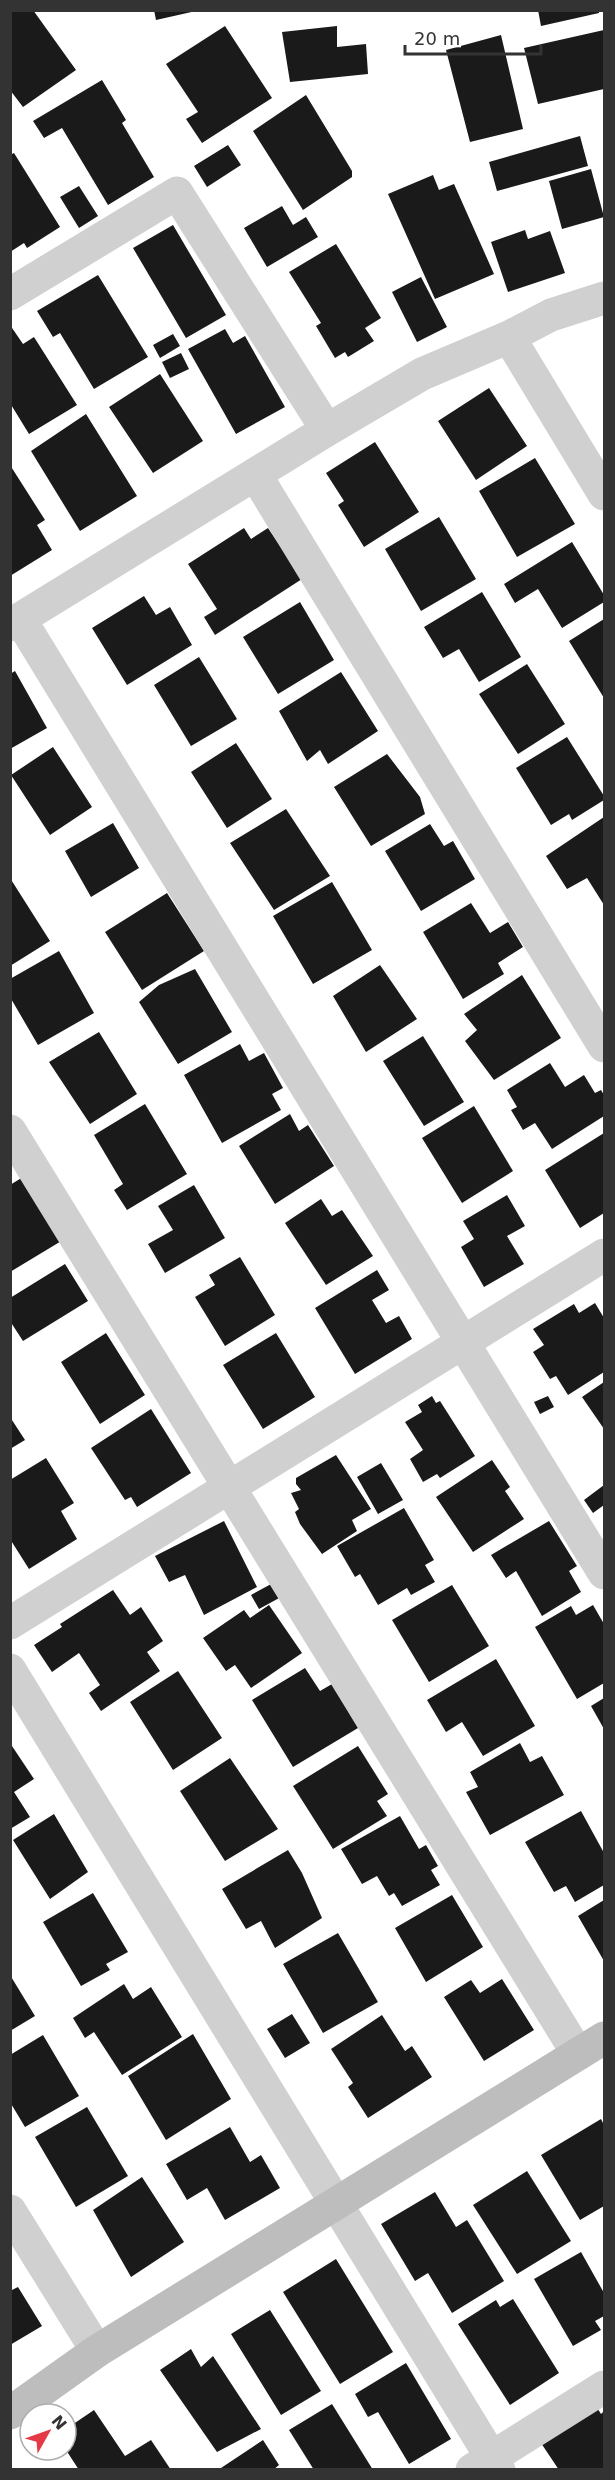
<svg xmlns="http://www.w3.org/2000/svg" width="615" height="2480" font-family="'DejaVu Sans',sans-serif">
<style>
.building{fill:#1a1a1a}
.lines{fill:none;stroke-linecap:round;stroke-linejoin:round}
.street{stroke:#d0d0d0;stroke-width:33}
.secondary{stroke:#bdbdbd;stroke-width:33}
</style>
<rect width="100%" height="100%" fill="#fff"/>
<path class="building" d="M10,10h23l43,60 -53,37 -13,-17z
M154,10h42v1l-40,9z
M538,10h61v3l-58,13z
M225,26l47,72 -70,45 -16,-24 12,-7 -32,-48z
M337,26v21l29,-3 2,30 -78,8 -8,-50z
M604,30v59l-66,15 -14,-56z
M501,35l22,94 -53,13 -24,-92z
M102,80l24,40 -4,3 32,54 -46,28 -46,-77 -18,10 -11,-17z
M306,95l46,76v6l-49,33 -50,-79z
M580,136l8,30 -91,25 -8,-29z
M228,145l13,20 -34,22 -13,-21z
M14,153l46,74 -33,21 -3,-5 -14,9v-97z
M591,169l13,48 -42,12 -13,-48z
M433,175l6,15 15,-6 40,90 -59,25 -47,-105z
M79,186l19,30 -19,12 -19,-31z
M282,206l11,19 13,-8 12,20 -51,30 -23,-39z
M173,225l53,90 -40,23 -53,-90z
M525,230l3,9 22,-8 15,42 -57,19 -17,-50z
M336,244l45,74 -16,10 9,13 -26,16 -3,-5 -10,6 -19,-32 5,-3 -32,-51z
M98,275l50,82 -54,32 -34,-56 -7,4 -16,-26z
M421,277l26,50 -30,15 -25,-50z
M10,325l13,19 11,-7 43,68 -48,29 -19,-31z
M225,329l8,14 12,-7 40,71 -49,27 -48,-85z
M173,334l7,12 -20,12 -7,-13z
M181,353l8,16 -19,9 -8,-16z
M160,374l43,67 -50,32 -44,-66z
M489,388l38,58 -51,34 -38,-59z
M86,414l51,82 -57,35 -49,-80z
M375,442l44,70 -55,35 -26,-42 6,-4 -18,-28z
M535,458l40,66 -58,33 -38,-66z
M10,465l35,55 -8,5 15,25 -42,26z
M439,517l37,62 -55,32 -36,-62z
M244,528l7,11 17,-11 34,51 -87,56 -11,-18 13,-8 -29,-45z
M572,542l32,53v7l-42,26 -24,-39 -23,14 -11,-19z
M482,592l39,65 -42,25 -20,-33 -16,9 -19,-31z
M144,596l12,19 14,-8 22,38 -65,40 -35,-57z
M300,602l34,58 -56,34 -35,-57z
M604,619v79l-35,-57z
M199,657l38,62 -46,27 -37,-61z
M527,664l38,60 -47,30 -39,-60z
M15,671l32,57 -37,21v-75z
M341,672l37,59 -50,33 -8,-14 -13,11 -28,-50z
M567,737l37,59v4l-32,20 -3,-6 -18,11 -35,-57z
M236,743l36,56 -45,29 -36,-56z
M53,747l39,60 -42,28 -39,-60z
M387,754l33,43 5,17 -54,32 -37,-59z
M286,809l44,67 -56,34 -44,-67z
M604,817v88l-17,-27 -20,11 -21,-33z
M113,823l26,45 -48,29 -26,-46z
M430,824l14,22 9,-5 22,38 -54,32 -36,-60z
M10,878l40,63 -40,25z
M332,882l40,68 -59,34 -40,-68z
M167,893l37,58 -62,39 -37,-58z
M471,903l19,30 18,-11 15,25 -25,16 6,11 -41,25 -40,-67z
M59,951l35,62 -56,32 -28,-48v-18z
M380,965l37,54 -51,33 -33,-56z
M195,969l37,63 -54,32 -39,-62 20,-17z
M522,975l39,63 -67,42 -29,-39 12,-11 -13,-16z
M99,1032l38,62 -47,30 -41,-62z
M423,1036l41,66 -40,24 -41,-65z
M240,1044l9,17 15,-8 19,35 -11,6 9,16 -59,33 -38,-68z
M550,1063l15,24 19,-12 11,18 6,-3 3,5v21l-52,33 -17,-26 -12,7 -12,-20 6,-3 -10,-17z
M145,1104l42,70 -60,36 -13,-20 9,-6 -29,-49z
M474,1106l39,65 -51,32 -40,-65z
M290,1114l9,17 9,-6 26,41 -59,38 -36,-58z
M604,1133v80l-24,15 -35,-58z
M23,1177l40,63 -53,32v-87z
M194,1185l31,53 -60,35 -17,-29 25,-14 -15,-24z
M507,1195l18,31 -18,10 17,28 -40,23 -23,-40 13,-8 -11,-18z
M321,1199l11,17 10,-6 31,46 -47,29 -41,-62z
M240,1257l35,58 -50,31 -30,-49 20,-12 -6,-10z
M65,1264l23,37 -65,40 -13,-20v-23z
M377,1270l12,20 -17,10 14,23 13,-7 13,23 -57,35 -40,-66z
M595,1303l9,15v54l-36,23 -12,-19 -6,3 -17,-27 11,-7 -11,-16 41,-25 5,9z
M106,1333l39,62 -45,29 -39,-62z
M276,1333l39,64 -52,32 -40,-64z
M604,1382v47l-22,-32z
M432,1396l4,7 4,-2 35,55 -35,22 -3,-4 -14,8 -13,-23 13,-9 -18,-28 17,-10 -4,-7z
M548,1396l6,11 -14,7 -6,-12z
M151,1409l40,64 -54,34 -6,-10 -6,3 -34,-52z
M10,1417l15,23 -15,9z
M336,1455l35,54 -19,11 5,11 -35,23 -22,-30 -5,-12 4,-3 -8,-16 10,-3 -5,-6v-6z
M46,1458l28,45 -13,8 16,28 -48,30 -19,-30v-59z
M492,1460l18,27 -5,4 19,28 -51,33 -37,-55z
M381,1463l22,37 -25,14 -21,-37z
M604,1485v20l-11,8 -9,-13z
M404,1508l30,52 -9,5 10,17 -24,13 -4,-7 -29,17 -18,-31 -5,3 -18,-31z
M224,1521l33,66 -53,28 -19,-40 -16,7 -14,-26z
M549,1521l28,45 -8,5 12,21 -39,24 -26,-45 -10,7 -15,-23z
M273,1583l8,14 -22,12 -8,-14z
M452,1585l37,61 -60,36 -37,-62z
M113,1590l17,25 11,-8 22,34 -16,11 13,19 -59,40 -12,-18 11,-8 -21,-32 -27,19 -18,-27 28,-18 -2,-3z
M269,1605l33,48 -51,35 -16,-23 -9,6 -23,-33 41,-28 6,8z
M593,1605l11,19v59l-27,16 -42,-72 36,-21 5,9z
M496,1659l39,67 -52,30 -21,-34 -16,10 -19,-32z
M305,1668l15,23 12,-7 26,44 -65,39 -41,-67z
M178,1671l44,67 -49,32 -43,-68z
M604,1698v31l-13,-23z
M10,1743l24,36 -20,13 16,25 -20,12z
M520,1743l10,19 12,-6 22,39 -74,40 -24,-43 12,-5 -8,-15z
M358,1746l30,48 -11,7 10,15 -54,33 -40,-63z
M230,1758l48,71 -53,32 -45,-70z
M581,1811l23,42v32l-29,17 -9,-16 -12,6 -29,-50z
M54,1814l34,58 -38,27 -37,-59z
M400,1816l19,33 7,-4 12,21 -7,4 9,15 -38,21 -8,-13 -5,3 -12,-20 -15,8 -21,-35z
M288,1850l14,23 20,45 -47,30 -14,-27 -15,8 -24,-40z
M93,1893l35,59 -22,12 4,6 -29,16 -38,-64z
M452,1895l31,52 -57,35 -31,-54z
M604,1900v61l-26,-45z
M338,1933l40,69 -55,31 -40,-69z
M10,1975l25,41 -25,15z
M502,1979l32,51 -50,31 -40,-64 27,-17 9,13z
M124,1984l9,15 18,-12 31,50 -60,38 -28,-43 -9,6 -12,-20z
M292,2014l18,29 -25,15 -18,-29z
M382,2015l23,36 7,-5 20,31 -64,41 -20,-31 5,-4 -22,-34z
M193,2034l38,65 -65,41 -38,-64z
M43,2035l36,61 -54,31 -15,-25v-47z
M87,2107l41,69 -52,31 -41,-70z
M601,2119l3,6v81l-24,14 -39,-65z
M230,2127l20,35 11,-7 19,33 -55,32 -18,-32 -20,12 -21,-36z
M527,2171l44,70 -54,33 -44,-69z
M142,2177l42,65 -53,35 -38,-67z
M435,2192l21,35 11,-7 37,61 -52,32 -24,-40 -13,8 -34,-57z
M581,2252l23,41v23l-9,5 6,9 -28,16 -39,-67z
M336,2259l57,93 -53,32 -57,-92z
M18,2287l24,39 -32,19v-54z
M513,2299l46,74 -49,32 -52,-81 38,-24 4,7z
M270,2310l51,81 -40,24 -50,-81z
M191,2349l10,18 12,-11 48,73 -44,23 -57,-82z
M406,2363l45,76 -42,25 -31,-52 -10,5 -13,-23z
M332,2404l41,66h-59l-25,-40z
M596,2406l5,8 3,-3v59h-45l-18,-27z
M94,2410l31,46 26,-16 20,30h-92l-13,-20v-21z
M263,2440l16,25 -6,5h-55z"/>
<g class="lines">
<path class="street" d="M10,294l167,-101 150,237
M509,337l95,157
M255,474l349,572
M20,619l584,954
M10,625l317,-195 95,-56 87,-37 42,-22 53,-17
M10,1131l568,923
M10,1623l594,-368
M10,1670l489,800
M10,2211l87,140
M472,2470l132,-83"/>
<path class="secondary" d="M10,2413l87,-62 507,-313"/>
</g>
<rect width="615" height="2480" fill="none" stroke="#333333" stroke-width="24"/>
<g transform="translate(48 2432) rotate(50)"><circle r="28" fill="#ffffff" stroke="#adadad" stroke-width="1.5"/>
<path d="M0-4.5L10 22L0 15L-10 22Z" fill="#e63946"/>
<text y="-9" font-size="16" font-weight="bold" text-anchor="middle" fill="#333333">N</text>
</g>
<path d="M405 45v9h136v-9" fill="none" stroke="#333333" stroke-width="3"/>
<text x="414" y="45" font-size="18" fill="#333333" stroke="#ffffff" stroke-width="4.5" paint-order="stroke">20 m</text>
</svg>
